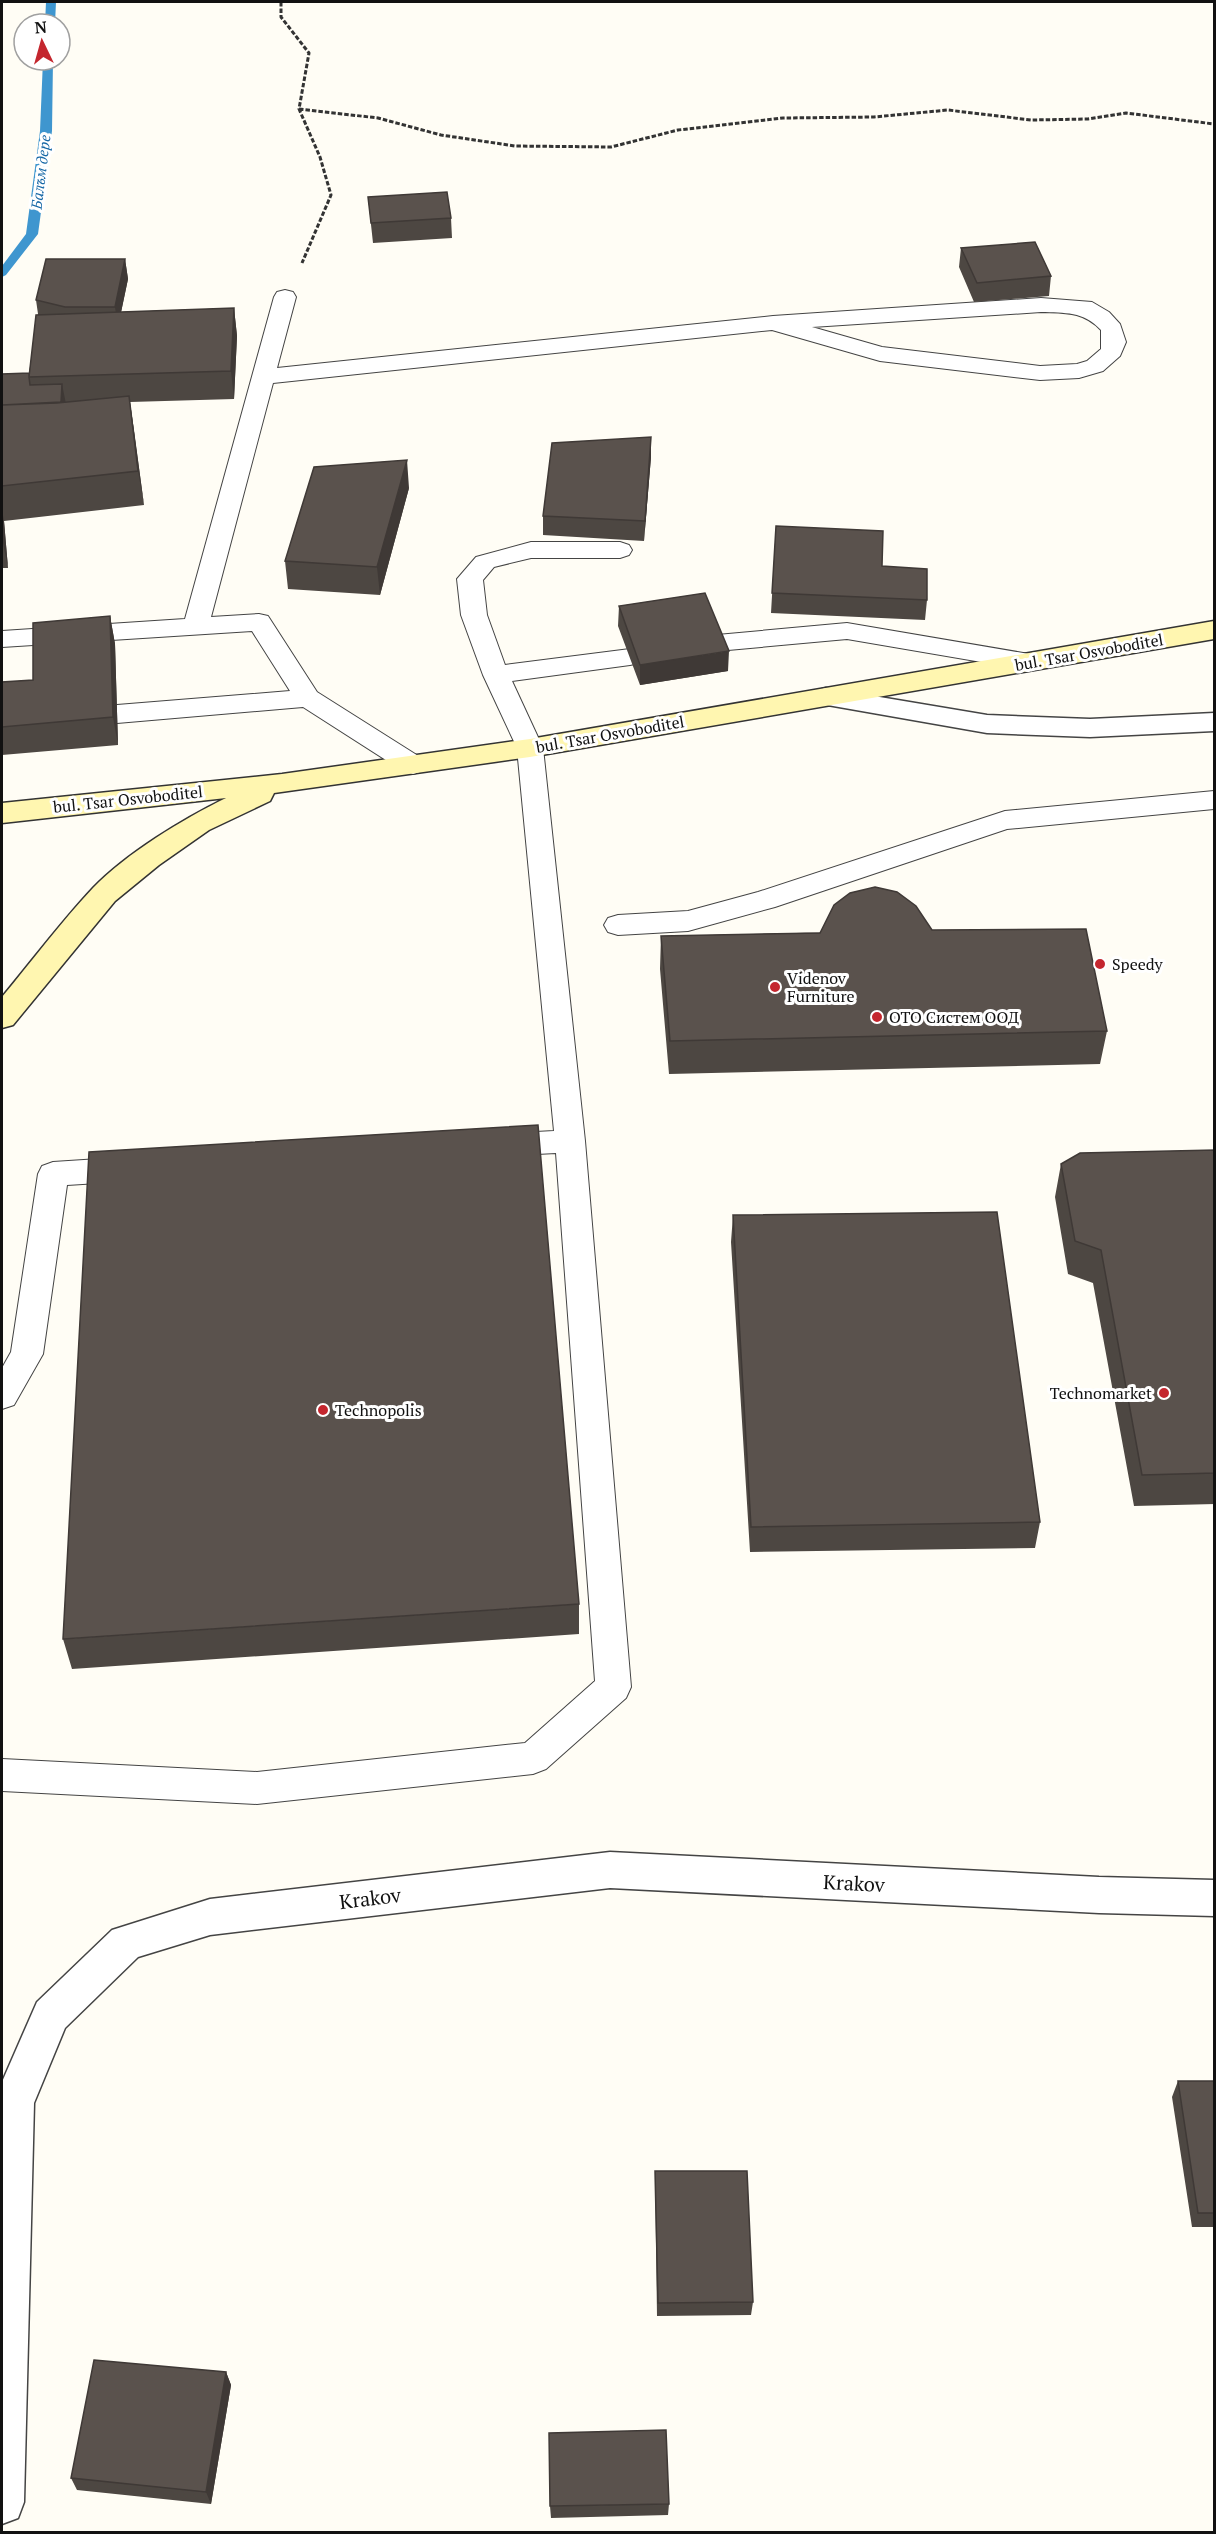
<svg xmlns="http://www.w3.org/2000/svg" width="1216" height="2534" font-family="'PT Serif',serif">
<style>
.lines{fill:none;stroke-linecap:round;stroke-linejoin:round}
.stream{fill:#3f96cf;fill-rule:evenodd}
.lane-casing{stroke:#444;stroke-width:2}
.street-casing{stroke:#444;stroke-width:3}
.secondary-casing{stroke:#333;stroke-width:3}
.path{stroke:#333;stroke-width:3;stroke-dasharray:4.5 2;stroke-linecap:butt}
.lane{fill:#fff;fill-rule:evenodd}
.street{fill:#fff;fill-rule:evenodd}
.secondary{fill:#fff6b0;fill-rule:evenodd}
.wall{fill:#4d4742}
.shaded-wall{fill:#3f3936}
.building{fill:#5a524d;stroke:#3f3936;stroke-width:1.5}
.poi-dot{fill:#c4262e;stroke:#fff;stroke-width:2}
.labels{text-anchor:middle;dominant-baseline:central;stroke-width:6;stroke-linejoin:round;paint-order:stroke}
.far-water-label{font-size:15px;font-style:italic;fill:#1768a6;stroke:#fff}
.street-label{font-size:16px;fill:#111;stroke:#fff}
.poi-label{font-size:16px;fill:#111;stroke:#fff;text-anchor:start}
.near-street-label{font-size:20px;fill:#111;stroke:#fff}
</style>
<rect width="100%" height="100%" fill="#fffdf5"/>
<g class="lines">
<path class="stream" d="M46,2h10l-1,22h-10z
M43,60h10l-1,71 -14,103 -32,41 -4,2v-11l24,-32 14,-103z"/>
<g class="lane-casing">
<path id="lane" d="M285,290l8,2 3,5 -19,71 496,-52 268,-18 51,4 17,10 11,12 6,18 -6,14 -17,15 -24,7 -39,2 -160,-19 -108,-31 -499,53 -62,234 48,-3 9,2 49,76 106,67 3,6 -3,6 -10,3 -10,-3 -100,-64 -186,16 -9,-3 -4,-6 4,-6 9,-3 173,-14 -38,-60 -250,16v-16l183,-12 89,-322 3,-5zM1041,312c24,1 42,-1 60,18v19l-14,12 -10,3 -37,2 -158,-19 -70,-20z
M531,542h89l9,3 3,5 -3,5 -9,3h-89l-37,9 -11,13 4,35 18,50 125,-16 9,2 4,6 -4,6 -9,2 -118,16 31,67 42,393 46,546 -5,11 -80,71 -13,5 -276,30 -255,-13v-32l255,13 268,-29 70,-62 -39,-528 -59,3 -11,-3 -4,-8 4,-8 11,-3 57,-3 -37,-383 -34,-73 -22,-60 -4,-36 19,-22z
M847,623l182,31 9,2 4,6 -4,6 -9,2 -182,-31 -130,12 -9,-2 -4,-6 4,-6 9,-2z
M1214,791v18l-207,20 -232,78 -87,24 -70,4 -10,-3 -4,-7 4,-7 10,-3 70,-4 70,-19 247,-81z
M130,1157l11,4 4,8 -4,8 -11,4 -63,4 -24,169 -29,51 -12,4v-41l9,-16 27,-178 4,-8 11,-4z"/>
</g>
<g class="street-casing">
<path id="street" d="M826,688l161,27 103,4 124,-6v18l-124,6 -103,-4 -171,-30 -4,-6 4,-6z
M610,1852l489,25 115,3v36l-115,-3 -489,-25 -400,47 -72,22 -73,71 -31,75 -10,399 -6,16 -16,6v-442l35,-80 75,-72 98,-31z"/>
</g>
<g class="secondary-casing">
<path id="secondary" d="M1214,621v18l-684,118 -256,36 -4,8 -61,29 -50,35 -44,36 -102,124 -11,3v-31c30,-36 59,-75 91,-109 34,-35 90,-69 133,-90l-224,25v-20l280,-29 248,-35z"/>
</g>
<path class="path" d="M281,2v15l28,36 -10,56 21,48 11,38 -29,68
M299,109l79,9 63,17 74,11 96,1 67,-17 105,-12 91,-1 74,-7 83,10 57,-1 38,-6 88,11"/>
<use href="#lane" class="lane"/>
<use href="#street" class="street"/>
<use href="#secondary" class="secondary"/>
</g>
<path class="wall" d="M368,197l83,21 1,20 -79,5z
M961,248l90,28 -2,20 -75,6 -15,-35z
M125,259l3,20 -7,33 113,-4 3,28 -3,63 -104,3 14,103 -140,16 4,47h-6v-194l27,-1 9,-59 -2,-14z
M651,437v20l-7,84 -101,-6v-19z
M409,488l-29,107 -92,-6 -3,-28z
M776,526l106,40 45,34 -2,20 -154,-7z
M619,606l109,65 -88,14 -22,-59z
M110,616l5,28 3,101 -116,10v-73l31,-2z
M932,930l175,101 -7,33 -431,10 -9,-105 1,-33z
M1215,1150v354l-81,2 -41,-223 -25,-9 -13,-77 6,-33z
M733,1215l307,307 -5,26 -285,4 -19,-310z
M579,1604v30l-507,35 -9,-30z
M1178,2081h37v146h-23l-20,-130z
M655,2171l98,131 -2,13 -94,1z
M226,2372l5,13 -20,119 -134,-14 -6,-12z
M669,2504l-1,11 -117,3 -1,-12z"/>
<path class="shaded-wall" d="M125,259l3,20 -10,48 -3,-20z
M234,308l3,28 -3,63 -3,-28z
M62,384l4,20 -7,13z
M129,396l5,34 10,75 -6,-34z
M651,437v20l-7,84 1,-20z
M407,460l2,28 -29,107 -3,-28z
M2,510l2,11 4,47 -6,-30z
M110,616l5,28 3,101 -5,-28z
M729,651l-1,20 -88,14v-20z
M226,2372l5,13 -20,119 -5,-12z"/>
<path class="building" d="M447,192l4,26 -80,5 -3,-26z
M1035,242l16,34 -74,7 -16,-35z
M46,259h79l-10,48h-50l-29,-7z
M234,308l-3,63 -202,6 7,-62z
M29,373v4l1,8 32,-1 -1,18 -59,3v-31z
M129,396l9,75 -136,15v-81l55,-2z
M651,437l-6,84 -102,-5 9,-73z
M407,460l-30,107 -92,-6 29,-94z
M776,526l107,5 -1,35 45,3v31l-155,-7z
M705,593l24,58 -89,14 -21,-59z
M110,616l3,101 -111,10v-45l31,-2v-57z
M875,887l22,5 19,14 16,24 154,-1 21,102 -437,10 -9,-105 159,-3 14,-28 16,-12z
M538,1125l41,479 -516,35 26,-487z
M1215,1150v323l-73,2 -41,-225 -26,-9 -14,-77 19,-11z
M997,1212l43,310 -289,5 -18,-312z
M1178,2081h37v132h-17z
M655,2171h92l6,131 -95,1z
M94,2360l132,12 -20,120 -135,-14z
M666,2430l3,74 -119,2 -1,-73z"/>
<g class="poi-dot">
<circle cx="1100" cy="964" r="6"/>
<circle cx="775" cy="987" r="6"/>
<circle cx="877" cy="1017" r="6"/>
<circle cx="1164" cy="1393" r="6"/>
<circle cx="323" cy="1410" r="6"/>
</g>
<g class="labels">
<g class="far-water-label">
<text transform="translate(40 172) rotate(-83)">Балъм дере</text>
</g>
<g class="street-label">
<text transform="translate(1089 652) rotate(-10)">bul. Tsar Osvoboditel</text>
<text transform="translate(610 734) rotate(-10)">bul. Tsar Osvoboditel</text>
<text transform="translate(128 799) rotate(-6)">bul. Tsar Osvoboditel</text>
</g>
<g class="poi-label">
<text x="1112" y="964">Speedy</text>
<text x="787" y="978">Videnov<tspan x="787" dy="18">Furniture</tspan></text>
<text x="889" y="1017">ОТО Систем ООД</text>
<text x="1152" y="1393" text-anchor="end">Technomarket</text>
<text x="335" y="1410">Technopolis</text>
</g>
<g class="near-street-label">
<text transform="translate(854 1883) rotate(3)">Krakov</text>
<text transform="translate(370 1898) rotate(-7)">Krakov</text>
</g>
</g>
<rect width="1216" height="2534" fill="none" stroke="#111111" stroke-width="6"/>
<g transform="translate(42 42) rotate(355)"><circle r="28" fill="#ffffff" stroke="#a0a0a0" stroke-width="1.5"/>
<path d="M0-4.5L10 22L0 15L-10 22Z" fill="#c4262e"/>
<text y="-9" font-size="16" font-weight="bold" text-anchor="middle" fill="#111111">N</text>
</g>
</svg>
